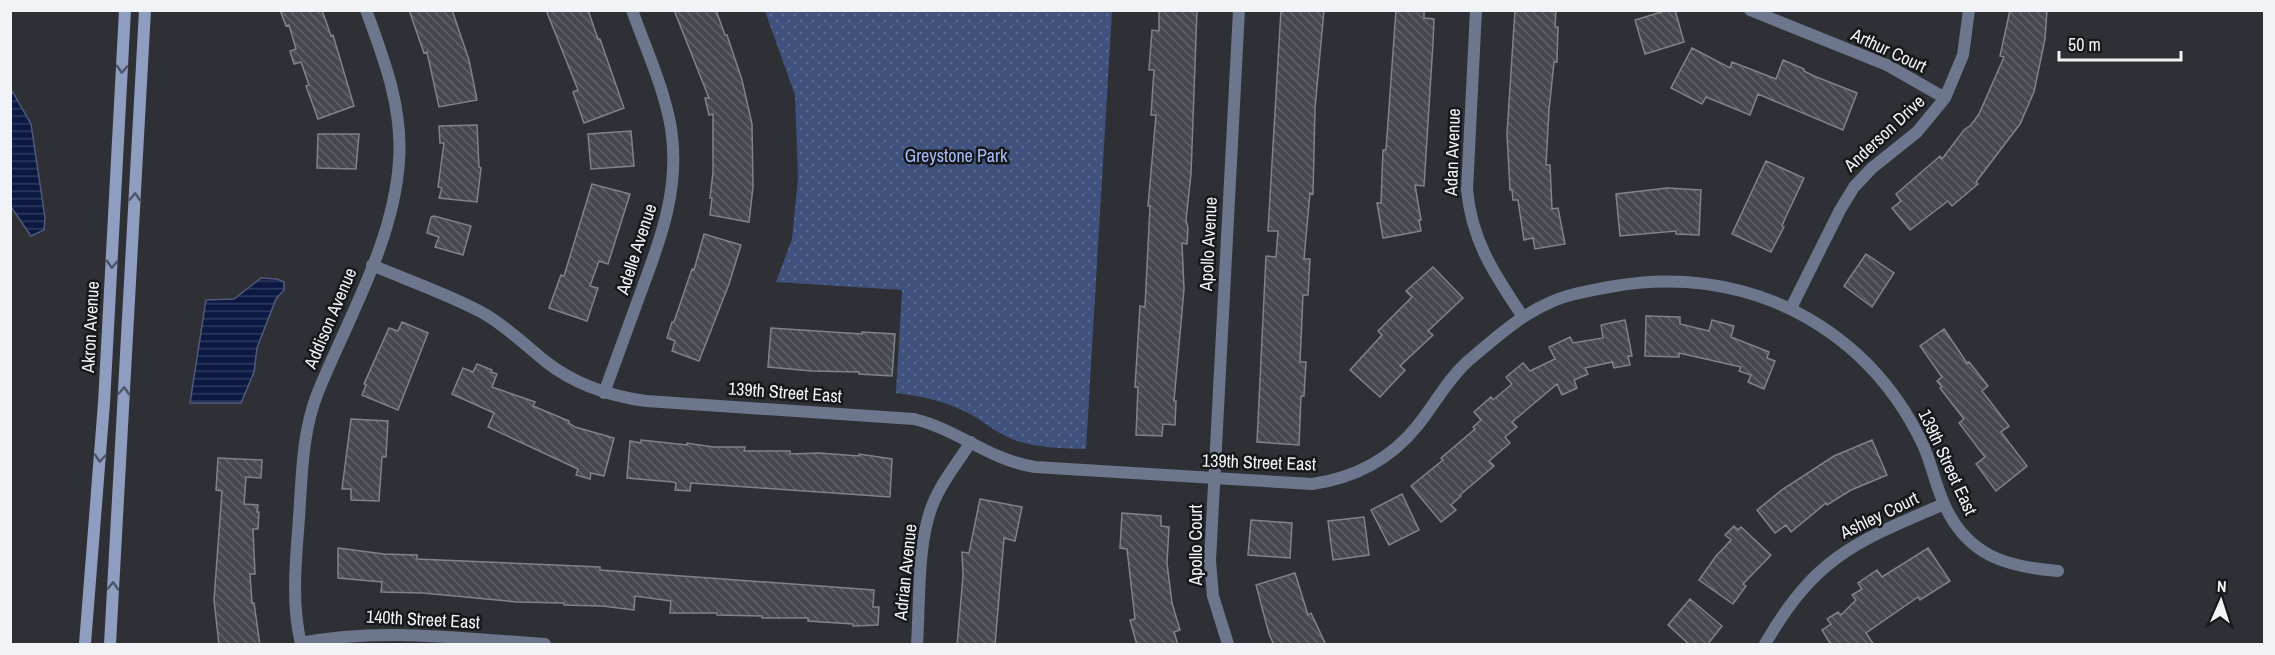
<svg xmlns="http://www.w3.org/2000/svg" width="2275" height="655" font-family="'Archivo Narrow',sans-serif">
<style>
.park{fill:url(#park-dots)}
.water{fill:url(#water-rules);stroke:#515a79;stroke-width:1.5}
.building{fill:url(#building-back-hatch);stroke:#808389;stroke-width:1.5}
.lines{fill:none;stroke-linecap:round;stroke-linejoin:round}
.street{stroke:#6c768c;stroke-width:12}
.secondary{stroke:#8e9dc0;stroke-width:12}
.oneway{stroke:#4d5465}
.labels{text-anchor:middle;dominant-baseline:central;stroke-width:5;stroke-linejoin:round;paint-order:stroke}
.street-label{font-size:18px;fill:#f1f3f6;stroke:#17181b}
.park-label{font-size:18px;fill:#a5bef9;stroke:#17181b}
</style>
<defs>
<pattern id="park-dots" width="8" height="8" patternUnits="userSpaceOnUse" patternTransform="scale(1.5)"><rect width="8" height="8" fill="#3f517c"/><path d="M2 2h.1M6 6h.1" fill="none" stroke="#5b6a8f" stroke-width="1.8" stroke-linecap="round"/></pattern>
<pattern id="water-rules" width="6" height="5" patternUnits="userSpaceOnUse" patternTransform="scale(1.5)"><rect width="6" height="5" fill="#0c1943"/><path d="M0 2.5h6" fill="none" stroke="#303b5f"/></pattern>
<pattern id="building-back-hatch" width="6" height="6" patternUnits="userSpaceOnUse" patternTransform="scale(1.5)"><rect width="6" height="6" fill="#45484e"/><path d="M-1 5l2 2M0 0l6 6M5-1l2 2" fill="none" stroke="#606368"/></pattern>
</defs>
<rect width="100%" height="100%" fill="#2e3035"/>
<path class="park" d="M765,11h347l-26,438c-25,-1 -50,-1 -74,-10 -15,-6 -27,-16 -40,-24 -24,-13 -50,-19 -76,-22l6,-103 -126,-8 16,-43 6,-61 -3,-83z"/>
<path class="water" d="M11,89l20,35 14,94 -1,12 -13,6 -20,-29z
M261,278l16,1 7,3v8l-8,9 -19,49 -3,24 -13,31h-51l16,-103 28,-1z"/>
<path class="building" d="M280,10h42l9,26 2,-1 21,71 -36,13 -12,-33 3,-1 -8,-23 -7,2 -4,-13 6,-2 -7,-24 -3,1z
M409,10h43l17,50 8,40 -38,7 -12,-55 -3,1z
M546,10h42l10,29h2l24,69 -40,15 -11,-31 5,-2z
M674,10h42l9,25h2l15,45 10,44 1,63 -4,35 -39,-7 2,-17h-2l3,-26v-58l-4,1 -4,-17h4z
M1159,10h38l-6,164 -5,46 2,8 -1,16 -5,-1 2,46 -10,112h2l-1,24 -12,-1 -1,12 -26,-1 2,-48h-3l5,-81 5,1 5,-101h-2l8,-91h-5l3,-45h-5l3,-40 7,1z
M1281,10h43l-9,98 -2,86 -3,-1 -6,66h6l-2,36h-5l-3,67h6l-2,34h-3l-2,49 -42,-3 9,-186 10,1 2,-26h-10z
M1396,10h28v8l10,1 -1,24 -9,143 -9,-1 6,35h-2l2,11 -38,7 -6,-35h4l2,-53h3z
M1515,10h41l-1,17h3l-1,35h-3l-5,48 -3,55h4l2,44 6,-1 7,36 -30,5 -2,-11 -9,2 -6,-40h-5l-1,-10h-2l-3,-56z
M1668,10h7l9,32 -39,12 -10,-34z
M2010,10h37l-2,29 -11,53 -14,32 -44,58 2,2 -26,22 -4,-5 -38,29 -18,-22 9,-7 -5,-7 44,-38 2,3 22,-29 7,-5 8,-11 25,-57 -4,-1z
M1692,48l38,20 2,-6 44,17 7,-19 21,9v2l10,5 43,17 -14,37 -85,-36 -8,21 -44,-18 -4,7 -31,-16z
M477,125l2,42 2,1 -4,34 -38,-4 3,-10 -4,-1 6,-44h-4l-1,-17z
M631,131l3,35 -43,3 -3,-35z
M318,134h41l-3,35 -39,-1z
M1766,161l38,17 -20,43 -2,5 2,1 -13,25 -39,-18z
M592,184l38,10 -22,70 -9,-3 -9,25 8,2 -11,33 -38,-13 12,-33 3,1z
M1667,188l34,2 -2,45 -23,-1v-3l-56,5 -4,-42z
M434,216l37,10 -8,29 -28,-8 4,-10 -12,-4 4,-16z
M704,234l37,11 -12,39 -30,77 -27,-10 3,-10 -8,-3 5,-16h2l18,-53 2,1z
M1866,254l28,19 -22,34 -28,-21z
M1433,267l30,31 -35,33 5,4 -33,31 5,4 -25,27 -30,-27 32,-35 -4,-4 34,-34 -6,-6z
M1646,316l34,1v7l29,7 3,-11 22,6 -3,11 38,15 -2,6 8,3 -11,28 -16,-7 3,-7 -12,-4 2,-4 -62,-14v4l-34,-1z
M1625,320l7,36h-4l2,9 -16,3 -2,-6 -27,6 3,6 -14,6 3,8 -15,7 -5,-11 -45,38 5,5 -12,10 5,6 -21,18 5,5 -34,29 1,1 -10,9 5,5 -15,12 -30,-36 32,-26 -2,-2 34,-29 -2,-2 8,-7 -7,-8 17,-15 2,3 19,-16 -6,-7 17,-14 7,8 25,-12 -6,-12 21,-10 3,6 30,-5 -2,-13z
M402,322l26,11 -30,77 -36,-15 4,-10 -2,-1 25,-56 9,3z
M771,328l91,6v-2l33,2 -3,42 -33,-2v-2l-47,-1 -44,-4z
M1944,329l23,34 2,-1 19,24 -6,5 27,35 -8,6 26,34 -31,25 -20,-27 9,-7 -26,-34 5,-4 -24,-31 2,-1 -5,-6 5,-4 -22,-31z
M477,364l15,6 -1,2 6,2 -5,13 43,15 -2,4 36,15v2l6,4 39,11 -10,38 -13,-3 -1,6 -14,-4 2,-6 -90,-42 6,-14 -42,-19 11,-26 10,4z
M351,419l37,2 -2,36h-4l-3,44 -28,-1v-11h-9z
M641,440l46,5v-2l26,4h32l-1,4h46v3l29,-1 40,3v-2l33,5 -2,38 -199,-14 -1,8 -15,-1 1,-7 -3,-1 -46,-4 3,-37 11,2z
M1872,440l15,35 -36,15 -24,15 -1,-2 -35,29 -5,-7 -11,8 -18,-23 26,-21 51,-33z
M218,458l44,2 -1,18 -15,-1 -2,27 14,1 -1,7h2l-1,17h-5l2,45h-5l2,29h2l6,42h-41l-5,-45 8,-109 -6,-1z
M1402,494l17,36 -30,15 -18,-35z
M980,499l42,8 -7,34 -11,-3 -9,107h-38l6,-69 -1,-24 7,1z
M1122,513l39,3v10l8,1 -2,36 5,40 8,27 -6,2 4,13h-41l-7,-25 5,-1 -8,-70 -7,-1z
M1364,517l5,38 -36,5 -5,-39z
M1251,520l41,3 -2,35 -42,-3z
M1734,526l4,4 3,-3 30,28 -28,29 3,2 -13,18 -34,-24 17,-24 15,-16 -6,-5z
M338,548l46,6 33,1v4l183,8v3l274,20 -1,17h6l-1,18 -25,1v-2l-45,-3v-3h-46v-2l-45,-1v-2h-47l1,-12 -36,-5 -1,14 -32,-4 -38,-1v-2l-47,-1 -94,-9 -42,-1 1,-10 -44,-4z
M1928,548l22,33 -30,19 -2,-3 -52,36 8,12h-43l-9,-15 9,-6 -4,-5 11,-7 3,3 15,-15 -4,-5 10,-6 -4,-6 19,-13 5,7z
M1295,573l13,42 3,-2 15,32h-52l-5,-11 -13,-49z
M1690,599l32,27 -15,19h-17l-22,-20z"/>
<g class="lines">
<path class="street" d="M1476,10l-9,180c5,52 28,85 56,127
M1750,10l137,55 58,33
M372,265c37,16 76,29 111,48 23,13 41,31 62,48 29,23 64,35 101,40l268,18c45,11 75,41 121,48l277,17c43,-6 79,-25 106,-59 17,-21 29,-45 50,-64 25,-21 51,-45 81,-58 19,-9 40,-12 60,-16 90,-17 180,5 249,68 28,26 50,57 66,92 8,19 12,40 21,59 23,50 62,61 113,65
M1791,308l49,-98 14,-23 18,-19 45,-36 28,-34 18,-43 6,-45
M604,393c13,-35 25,-69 38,-104 20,-53 38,-103 29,-161 -7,-40 -25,-79 -39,-118
M301,643c80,-16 162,-4 244,1
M301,644c-10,-42 -5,-84 -2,-126 3,-43 3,-86 19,-126 30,-74 76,-151 81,-231 4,-53 -15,-102 -33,-151
M917,644c3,-42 0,-99 15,-138 9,-23 25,-43 39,-64
M1228,644l-15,-48 -3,-35 29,-551
M1765,644c50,-87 90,-102 179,-140"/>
<path class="secondary" d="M85,644l19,-241 21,-393
M110,644l35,-634"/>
</g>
<defs><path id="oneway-chevron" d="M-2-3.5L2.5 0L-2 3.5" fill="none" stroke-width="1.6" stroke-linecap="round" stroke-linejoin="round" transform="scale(1.5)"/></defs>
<g class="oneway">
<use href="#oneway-chevron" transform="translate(122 69) rotate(93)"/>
<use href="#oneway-chevron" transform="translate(135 197) rotate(-87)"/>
<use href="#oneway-chevron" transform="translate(112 264) rotate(93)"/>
<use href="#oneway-chevron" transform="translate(124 391) rotate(-87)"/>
<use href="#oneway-chevron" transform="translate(100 458) rotate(95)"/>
<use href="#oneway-chevron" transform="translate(113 586) rotate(-87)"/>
</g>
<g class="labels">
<g class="street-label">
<text transform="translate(1889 50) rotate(25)">Arthur Court</text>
<text transform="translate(1884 133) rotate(-43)">Anderson Drive</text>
<text transform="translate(1452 152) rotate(-88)">Adan Avenue</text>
<text transform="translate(1208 244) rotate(-87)">Apollo Avenue</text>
<text transform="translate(636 249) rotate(-72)">Adelle Avenue</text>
<text transform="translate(330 318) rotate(-67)">Addison Avenue</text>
<text transform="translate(90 327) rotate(-87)">Akron Avenue</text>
<text transform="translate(785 392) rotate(4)">139th Street East</text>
<text transform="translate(1259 462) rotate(2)">139th Street East</text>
<text transform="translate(1948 462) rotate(65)">139th Street East</text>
<text transform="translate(1879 515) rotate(-26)">Ashley Court</text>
<text transform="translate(1195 545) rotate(-90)">Apollo Court</text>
<text transform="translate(905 572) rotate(-84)">Adrian Avenue</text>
<text transform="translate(423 619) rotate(3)">140th Street East</text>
</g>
<g class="park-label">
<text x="956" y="155">Greystone Park</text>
</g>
</g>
<rect width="2275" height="655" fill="none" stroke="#f1f3f6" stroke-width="24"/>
<g transform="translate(2221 601) rotate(3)" stroke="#17181b" stroke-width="4.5" paint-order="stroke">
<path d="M0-4.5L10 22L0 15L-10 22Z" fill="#f1f3f6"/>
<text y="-9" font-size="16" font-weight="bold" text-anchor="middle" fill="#f1f3f6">N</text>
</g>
<path d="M2059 51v9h122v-9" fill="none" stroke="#f1f3f6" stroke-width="3"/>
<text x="2068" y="51" font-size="18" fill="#f1f3f6" stroke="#17181b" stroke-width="4.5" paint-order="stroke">50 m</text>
</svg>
